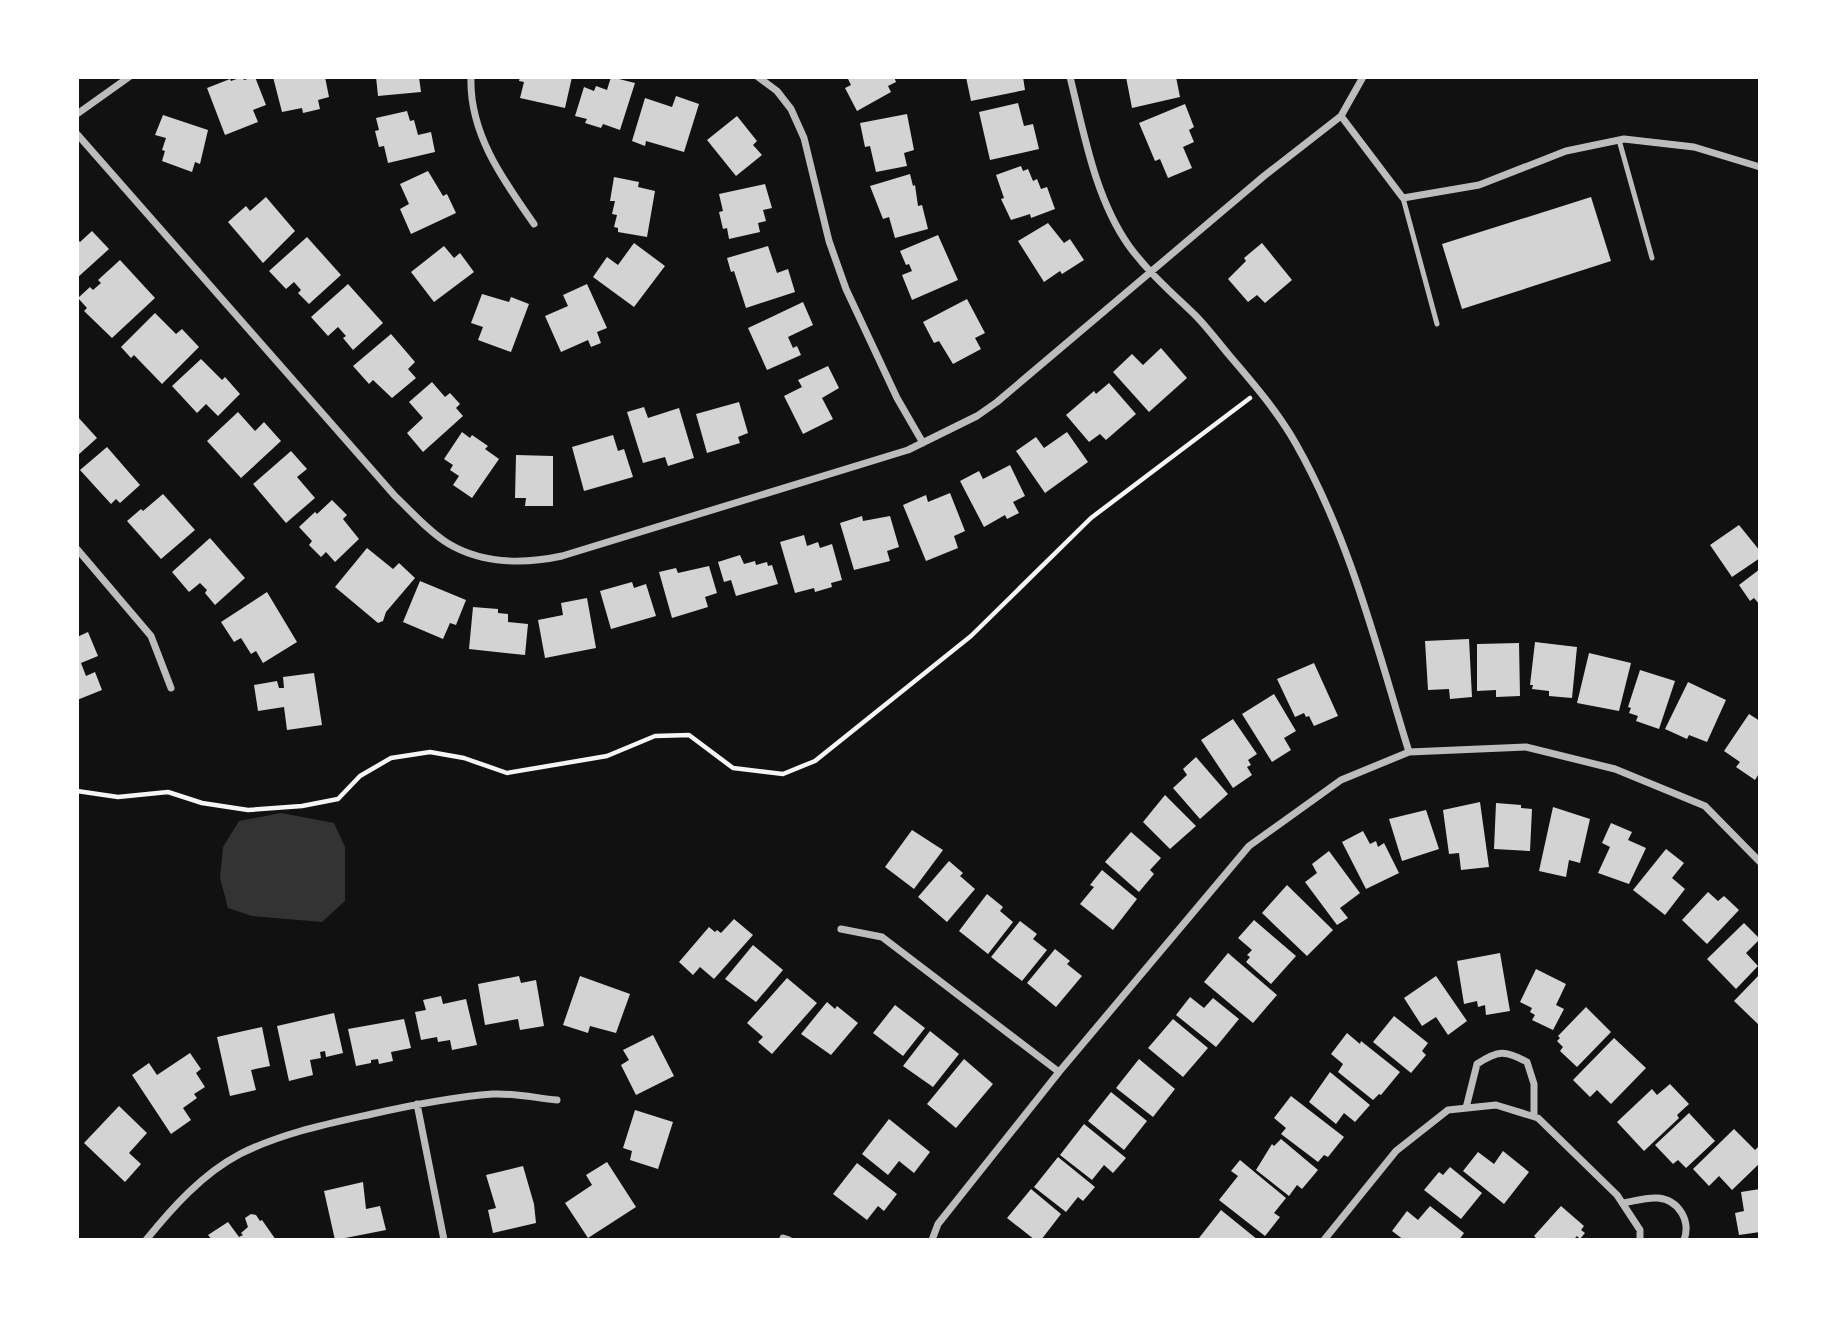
<svg xmlns="http://www.w3.org/2000/svg" width="1837" height="1317" font-family="Lato,sans-serif">
<style>
.water{fill:#333}
.building{fill:#d3d3d3}
.lines{fill:none;stroke-linecap:round;stroke-linejoin:round}
.path{stroke:#f5f5f5;stroke-width:4.5}
.service{stroke:#bcbcbc;stroke-width:5}
.minor{stroke:#bcbcbc;stroke-width:7}
</style>
<rect width="100%" height="100%" fill="#111"/>
<path class="water" d="M281,813l53,10 11,24v54l-23,21 -70,-6 -24,-8 -8,-30 3,-31 16,-26z"/>
<path class="building" d="M242,77l2,3 11,-3 11,28 -13,5 5,12 -33,13 -18,-47 23,-9 1,2z
M273,77h52l4,20 -11,3 2,9 -17,4 -1,-5 -20,4z
M376,77h43l2,15 -43,4z
M520,77h52l-7,31 -45,-10 4,-16 -5,-1z
M611,77l24,6 -15,47 -17,-6 -2,4 -16,-5 2,-4 -12,-3 9,-29 10,4 2,-5 11,4z
M847,77h47l2,5 -8,4 3,6 -34,19 -12,-23 6,-3z
M966,77h57l2,13 -54,11z
M1126,77h50l4,20 -48,11z
M676,96l23,8 -15,48 -38,-11 -1,5 -13,-5 13,-43 27,9z
M1018,103l6,23 9,-2 6,25 -49,11 -11,-48z
M1185,104l9,23 -5,3 5,12 -11,5 9,21 -24,10 -8,-19 -5,2 -16,-38z
M407,111l3,10 4,-1 4,15 13,-3 4,20 -47,11 -4,-17 -5,1 -4,-16 4,-1 -3,-12z
M907,114l7,36 -10,3 3,13 -31,6 -6,-26 -5,1 -5,-24z
M163,115l45,15 -8,34 -5,-2 -3,10 -30,-11 3,-10 -3,-1 4,-12 -11,-3z
M737,116l20,25 -4,4 9,10 -26,21 -29,-36z
M1021,166l2,5 5,-2 5,12 4,-2 4,10 6,-2 8,22 -24,9 -1,-4 -19,6 -10,-21 3,-1 -8,-23z
M428,171l15,25 4,-2 9,19 -45,21 -11,-25 9,-5 -9,-20z
M910,174l3,12 2,-1 3,21 4,-1 6,24 -33,9 -6,-21 -6,2 -13,-33z
M614,177l25,5 -1,5 17,4 -8,46 -29,-5v-4l-4,-1 3,-12 -5,-1 3,-13h-5z
M765,184l7,24 -9,2 3,11 -8,2 2,9 -31,7 -2,-11 -4,1 -4,-17 4,-1 -4,-17z
M266,197l29,34 -32,32 -35,-41 18,-16 4,5z
M1591,197l20,64 -149,48 -20,-65z
M1048,223l16,20 6,-4 14,21 -22,14 -2,-3 -16,11 -26,-41z
M92,231l17,18 -32,29v-40l3,4z
M938,235l20,45 -46,20 -10,-25 10,-4 -3,-7 -3,1 -6,-14z
M307,237l34,38 -32,29 -11,-11 3,-3 -7,-8 -8,7 -17,-18z
M634,243l31,23 -31,41 -41,-30 14,-20 11,8z
M1262,243l30,37 -27,23 -8,-8 -9,7 -20,-23 18,-18 -2,-3z
M444,246l10,12 6,-5 14,19 -40,30 -23,-30z
M768,246l9,27 11,-4 7,23 -49,16 -12,-37 -3,1 -4,-14z
M120,260l35,38 -43,40 -28,-27 3,-3 -9,-10 12,-11 3,3 8,-7 -3,-3z
M348,284l35,39 -30,27 -10,-12 3,-2 -8,-9 -10,9 -17,-19z
M587,284l20,44 -10,4 4,11 -10,4 -3,-7 -27,12 -16,-36 23,-10 -5,-11z
M482,294l27,8 2,-5 18,7 -18,48 -33,-12 5,-13 -12,-4z
M967,299l18,34 -10,5 6,11 -28,15 -14,-23 -5,2 -11,-21z
M803,302l10,23 -25,12 5,11 4,-2 4,9 -34,15 -19,-42z
M155,313l21,21 6,-5 17,18 -37,37 -28,-29 -3,3 -10,-11z
M391,334l24,28 -7,7 8,9 -24,20 -19,-18 -4,4 -16,-18z
M1161,348l26,30 -38,34 -36,-40 19,-18 11,11z
M201,359l21,21 3,-3 15,17 -22,22 -12,-12 -9,9 -25,-27z
M828,366l11,22 -17,10 11,21 -30,15 -19,-38 18,-9 -4,-7z
M432,382l13,15 5,-4 10,11 -4,4 7,8 -40,36 -16,-19 16,-15 -14,-16z
M1109,383l27,31 -30,26 -6,-6 -11,8 -23,-27 28,-24 2,3z
M739,402l9,31 -10,4 2,6 -33,10 -11,-39z
M644,407l4,11 31,-10 15,50 -26,8 -3,-9 -22,6 -16,-51z
M238,412l17,19 9,-9 17,19 -40,37 -34,-37z
M77,416l20,22 -20,18z
M462,432l8,6 2,-3 16,11 -3,3 14,10 -27,39 -19,-13 6,-9 -9,-6 3,-5 -9,-6z
M1067,432l21,30 -43,31 -29,-42 20,-14 8,11z
M613,435l5,16 6,-2 9,28 -49,14 -12,-44z
M107,447l33,38 -20,18 -4,-4 -5,5 -31,-34z
M291,451l16,18 -10,8 18,21 -29,25 -33,-39z
M516,455l37,1v50h-28l1,-8h-11z
M1010,465l15,31 -12,6 6,11 -12,6 -2,-4 -21,12 -24,-46 19,-10 4,8z
M950,493l15,38 -11,5 4,12 -32,13 -23,-56 23,-10 2,7z
M163,494l32,36 -34,29 -34,-38 14,-12 2,2z
M332,500l15,15 -4,4 16,20 -24,23 -9,-10 -5,5 -12,-12 3,-4 -13,-14 16,-15 2,2z
M862,516l1,5 27,-5 9,31 -12,4 3,10 -36,9 -14,-47z
M1739,525l21,26v7l-28,19 -22,-32z
M804,535l3,11 11,-4 2,6 12,-4 10,36 -11,3 1,4 -17,5 -1,-4 -19,5 -15,-51z
M210,538l35,40 -30,27 -10,-12 2,-3 -7,-7 -11,9 -17,-20z
M367,548l26,21 6,-6 16,15 -29,34 -3,9 -5,2 -43,-36z
M740,555l4,9 11,-3 1,4 11,-3 1,4 4,-1 6,19 -42,12 -5,-16 -7,2 -6,-20z
M709,566l8,27 -12,4 3,10 -36,11 -13,-46 17,-4 2,5z
M1760,569v36l-6,-7 -4,3 -11,-16z
M420,581l46,19 -10,25 -6,-2 -7,16 -40,-17z
M632,582l2,6 12,-4 10,32 -45,13 -11,-38z
M267,592l30,50 -34,21 -7,-12 -5,3 -10,-16 -7,4 -13,-20z
M587,598l9,50 -51,10 -7,-38 25,-5 -2,-12z
M473,607l25,2v4l10,1v8l20,2 -3,31 -56,-6z
M88,632l10,24 -17,7 5,13 9,-4 7,18 -25,10v-63z
M1469,639l3,58 -22,2 -1,-10 -21,1 -3,-49z
M1535,642l42,5 -5,51 -23,-2v-5l-17,-2 1,-4h-3z
M1519,643l1,53 -24,1v-7l-19,1v-47z
M1589,653l42,10 -12,48 -42,-8z
M1314,663l24,53 -24,10 -5,-10 -3,1 -2,-4 -9,4 -18,-38z
M1640,670l35,11 -16,48 -23,-8 2,-5 -9,-3 2,-5 -3,-1z
M314,673l8,52 -35,5 -3,-23 -26,4 -4,-26 23,-4 2,7h5l-1,-11z
M1688,682l38,18 -19,42 -18,-7 -2,4 -22,-10z
M1274,694l22,37 -12,7 7,12 -19,12 -30,-48z
M1749,714l11,7v51l-5,8 -19,-13 4,-5 -16,-11z
M1233,719l24,35 -9,6 3,5 -4,2 5,8 -19,13 -32,-48z
M1196,757l32,37 -28,25 -27,-31 14,-13 -4,-6z
M1165,795l31,31 -26,23 -27,-27z
M1480,802l9,65 -28,3 -2,-17 -10,1 -6,-44z
M1496,803l25,2v3l11,1 -2,42 -36,-2z
M1553,807l37,12 -10,44 -11,-3 -3,17 -27,-6z
M1426,810l13,39 -37,12 -13,-42z
M1611,823l21,9 -4,8 18,8 -17,36 -31,-11 12,-26 -8,-4z
M912,830l31,20 -29,39 -29,-22z
M1363,831l7,13 6,-3 2,6 6,-4 15,30 -33,16 -24,-47z
M1131,832l30,26 -11,12 4,4 -15,18 -34,-30z
M1666,849l18,14 -12,15 13,11 -20,26 -32,-25z
M1329,851l31,42 -20,15 8,10 -11,7 -32,-43 12,-9 -5,-9z
M949,861l14,12 -3,3 15,13 -28,33 -29,-25z
M1102,870l35,29 -24,31 -33,-26 14,-17 -4,-2z
M1287,885l46,45 -26,26 -45,-43z
M1708,892l10,9 6,-5 15,14 -32,34 -25,-24z
M987,894l16,13 -3,4 13,11 -25,32 -29,-23z
M734,919l19,16 -39,44 -14,-12 -7,8 -14,-13 30,-35 6,5 2,-2 4,3z
M1254,920l42,36 -25,28 -25,-22 4,-5 -3,-2 5,-5 -14,-12z
M1020,921l17,13 -4,5 14,11 -25,31 -31,-24z
M1744,923l16,16 -14,14 12,13 -22,23 -29,-30z
M753,945l30,25 -27,32 -31,-23z
M1055,949l15,12 -3,3 15,12 -26,31 -29,-24z
M1228,953l49,42 -24,28 -49,-41z
M1500,953l10,58 -24,4 -1,-10 -7,2 -1,-6 -13,3 -7,-43z
M1536,969l30,15 -10,21 8,4 -11,21 -21,-10 3,-5 -5,-3 2,-4 -12,-6z
M1760,974v52l-26,-25z
M519,976l2,7 15,-3 8,46 -24,4 -2,-11 -33,6 -7,-41z
M580,976l50,18 -14,39 -26,-7 -2,7 -25,-8z
M1436,976l31,45 -19,14 -12,-18 -14,9 -18,-28z
M787,978l30,25 -45,51 -14,-12 5,-5 -16,-14z
M441,996l2,8 23,-5 11,46 -25,5 -2,-10 -12,2 -1,-5 -16,3 -6,-28 11,-2 -3,-10z
M1190,997l14,11 9,-10 26,21 -23,28 -40,-32z
M827,1002l8,7 2,-3 21,17 -27,32 -30,-21z
M895,1005l30,23 -22,28 -30,-23z
M1586,1007l25,25 -34,35 -17,-16 3,-4 -6,-6 3,-3 -2,-2z
M334,1013l9,40 -17,4 -1,-6 -5,1 1,6 -11,2 3,15 -24,6 -12,-55z
M1394,1016l34,27 -6,8 4,4 -15,18 -38,-31z
M404,1019l7,29 -20,4 2,9 -14,3 -1,-5 -7,1v3l-15,3 -8,-37z
M1173,1019l35,29 -25,29 -35,-29z
M262,1027l8,39 -19,4 5,20 -26,6 -13,-59z
M930,1031l29,23 -26,33 -30,-21z
M1347,1033l13,11 1,-3 39,31 -19,23 -2,-1 -6,6 -35,-28 5,-8 -12,-10z
M653,1035l21,41 -38,19 -15,-30 8,-5 -6,-10z
M1614,1038l32,30 -35,36 -14,-14 -7,7 -17,-17z
M190,1053l11,16 -5,4 9,14 -11,7 3,4 -14,10 8,12 -20,14 -39,-59 17,-12 8,12z
M964,1059l29,25 -37,44 -29,-24z
M1139,1059l36,30 -22,28 -37,-29z
M1330,1072l40,33 -15,17 -11,-9 -8,11 -27,-22z
M1670,1084l19,20 -12,11 2,3 -35,33 -27,-29 35,-33 5,6z
M1111,1092l36,29 -23,29 -36,-29z
M1291,1096l53,41 -16,20 -4,-2 -6,7 -37,-28 5,-6 -12,-10z
M119,1106l28,27 -18,20 12,11 -16,18 -41,-39z
M635,1110l38,12 -15,47 -28,-9 2,-9 -9,-3z
M1689,1113l26,28 -29,27 -8,-8 -5,4 -18,-19z
M889,1119l41,33 -16,21 -15,-12 -11,14 -26,-21z
M1084,1124l42,34 -13,15 -9,-8 -12,15 -32,-25z
M1734,1129l21,21 5,-5v18l-28,27 -13,-14 -10,10 -16,-17z
M1281,1139l37,31 -16,19 -5,-4 -8,11 -33,-26 16,-26 2,2z
M1503,1151l26,21 -25,32 -41,-33 15,-19 16,12z
M1058,1157l37,30 -12,14 -5,-4 -12,15 -32,-25z
M1240,1160l46,38 -12,15 6,4 -15,19 -46,-36 19,-24 -7,-5z
M607,1162l29,45 -48,31 -23,-35 27,-18 -6,-10z
M857,1163l40,31 -13,17 -6,-5 -11,14 -34,-26z
M523,1166l11,38 2,19 -43,10 -5,-23 8,-2 -10,-33z
M1450,1167l32,26 -21,26 -37,-29 15,-18 4,3z
M363,1182l3,27 14,-3 6,24 -51,10 -11,-49z
M1031,1189l30,25 -20,26h-6l-28,-22z
M1760,1189v43l-21,3 -4,-22 9,-2 -3,-19z
M1430,1206l34,27 -5,7h-55l-12,-9 15,-20 11,9z
M1561,1206l23,20 -3,4 4,3 -5,6 -3,-3 -2,2 2,2h-39l-4,-4z
M1221,1210l37,30 -59,-2z
M251,1214l5,1 4,6 2,-1 14,20h-64l-4,-5 20,-13 11,15 4,-2 -2,-2 7,-6 -3,-9z"/>
<g class="lines">
<path class="path" d="M77,791l41,6 50,-5 34,11 46,7 54,-4 36,-7 22,-23 31,-18 39,-6 34,6 43,15 100,-17 48,-20 34,-1 44,33 50,6 32,-13 156,-125 120,-118 159,-120"/>
<path class="service" d="M1619,140l33,118
M1403,198l34,126"/>
<path class="minor" d="M471,77c-2,56 32,103 63,147
M758,77l19,14 14,18 13,29 25,103 17,48 51,109 26,45
M1070,77c14,56 25,121 59,169 19,26 43,47 66,69 12,12 23,27 34,40 24,28 49,57 67,89 54,95 81,204 113,308
M77,114l52,-37
M1341,116l62,82 76,-13 87,-34 58,-12 70,8 66,20
M77,134l318,362c17,16 34,36 54,48 34,20 76,20 113,12l346,-106 69,-34 20,-14 267,-226 77,-60 22,-39
M77,549l74,87 20,52
M841,929l41,8 177,135
M417,1104l27,136
M1466,1108l11,-44c21,-14 28,-14 50,-2l7,22v32
M1623,1203c12,-2 23,-6 35,-5 21,2 33,23 26,42
M783,1238l6,2
M146,1240c26,-32 56,-66 94,-86 42,-21 87,-30 132,-40 40,-9 81,-17 121,-20 21,-1 43,4 64,6
M932,1240l6,-16 121,-152 190,-226 92,-66 68,-28 117,-5 89,22 90,37 55,56
M1324,1240l72,-89 52,-41 48,-5 42,13 79,77 23,35v10"/>
</g>
<rect width="1837" height="1317" fill="none" stroke="#ffffff" stroke-width="158"/>
</svg>
